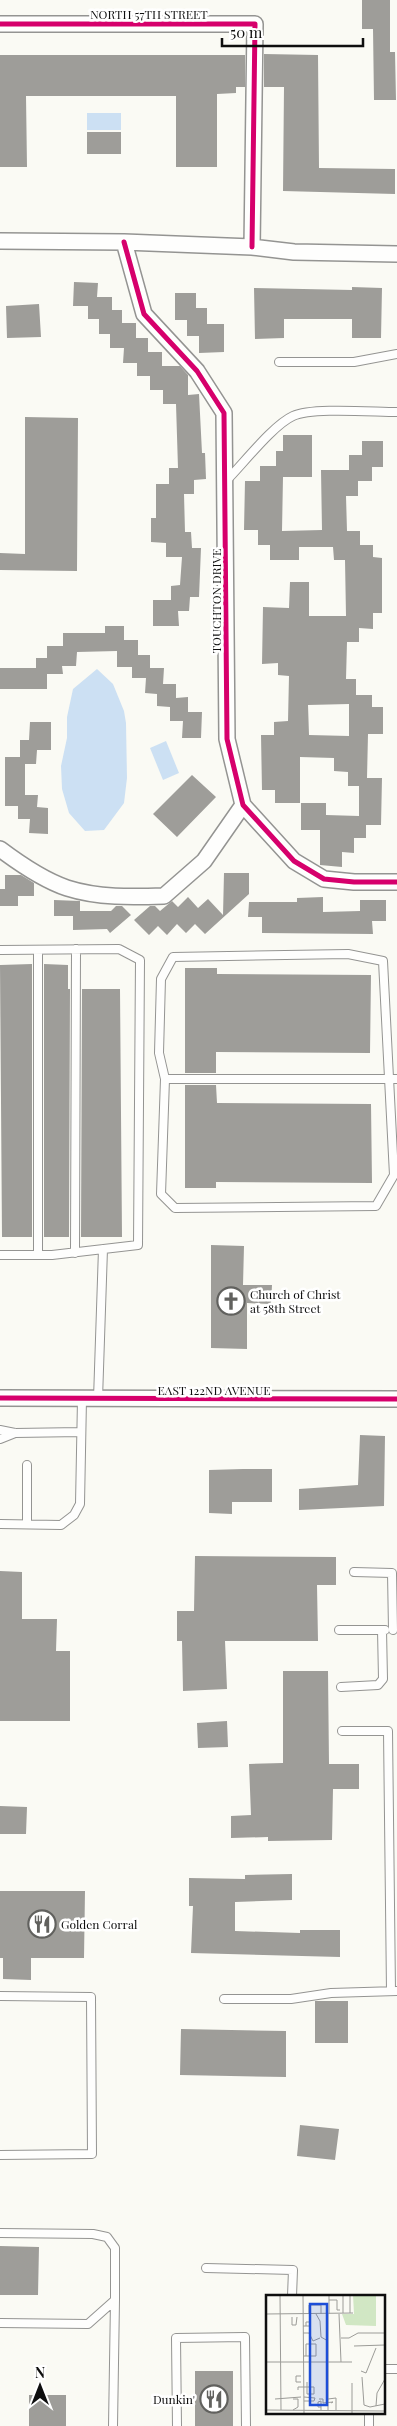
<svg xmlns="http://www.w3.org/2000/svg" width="397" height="2426" font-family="'Playfair Display',serif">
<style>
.water{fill:#cce0f3}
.building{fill:#9e9d99;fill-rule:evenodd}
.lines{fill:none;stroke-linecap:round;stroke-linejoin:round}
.lane-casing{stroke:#949492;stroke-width:10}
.street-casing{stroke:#949492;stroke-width:18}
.lane{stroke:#fefefd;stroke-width:8}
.street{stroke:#fefefd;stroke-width:15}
.cycleway-casing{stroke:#fff;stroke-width:8}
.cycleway{stroke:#d6006c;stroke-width:5}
.labels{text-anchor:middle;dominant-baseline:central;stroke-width:5;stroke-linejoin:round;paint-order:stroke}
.street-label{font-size:12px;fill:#0e0e0e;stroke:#fff}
.poi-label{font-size:12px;fill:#0e0e0e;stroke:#fff;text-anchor:start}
.inset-road{fill:none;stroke:#9c9c98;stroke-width:1}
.view{fill:#1d4ed8;fill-opacity:0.15;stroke:#1d4ed8;stroke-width:2.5}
.inset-edge{fill:none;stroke:#0e0e0e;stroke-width:2.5}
</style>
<rect width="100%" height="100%" fill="#fafaf4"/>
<path class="water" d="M87,113h34v17h-34z
M97,669l16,15 11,27 2,12 1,55 -3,25 -20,27 -19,1 -16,-18 -7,-24 -1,-23 6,-28v-21l6,-28z
M166,741l13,32 -16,7 -13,-32z"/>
<path class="building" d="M362,0h28v52h5l1,48h-22l-1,-71h-11z
M264,54l54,1 1,113 76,1v25l-112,-3 1,-104h-20z
M0,55h245v32h-9v6l-19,1v73h-41v-71h-150l1,71h-27z
M87,132h34v22h-34z
M74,282l24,1 -1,14h15v13h10v13h14v15h12v14h14v14h18l8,9v20l11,-1 3,59h3l1,26 -12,1v14h-10l1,38h6l1,16h9l-2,49h-9l-1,14h-11l1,15h-26v-26h18v-14l9,-1 2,-28h-16v-14l-15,-1v-24h5v-34h13v-16h9l-2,-64h-13v-14h-13v-14h-13v-13h-14l1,-15h-14v-14h-11v-15h-11v-13h-15z
M352,287l30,1 -1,50h-29v-19h-68v19l-29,1 -1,-51 98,2z
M175,293h21v15h11v16h17v28l-25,1v-17h-12v-16h-12z
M39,304l2,33 -34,1 -1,-32z
M25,417l53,1 -1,153 -77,-1v-17l25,1z
M283,435h29v42h-29l-1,54 40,-1 -1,-60h28v-15h13v-14h21v26h-11v14h-14v15h-12l1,35h13v14h13v12l9,1v55h-9v16l-14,-1v14h-12l-1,37h10v16h16v12h11v27h-15l-1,44h15l-1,47h-15v13h-12v15l-12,-1v15l-22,-2v-35h-19v-27h25v12l33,1v-30h-11v-14l-14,-1v-13l-34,-1v46h-25v-13h-13l-1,-55h13v-13l14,-1 1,-45 -11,-1v-12l-16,1 1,-57 26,1 1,-26h19v34h37l-1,-56h-11l-1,-13h-34v13h-29v-15h-12v-15h-14l1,-49h15v-15h16v-15h7zM349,704v32l-40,-1 -1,-30z
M105,626h19v14h14v15h12v13h14l-1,16h13v14l12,-1v15h14l-1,26h-19l1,-17h-13v-14l-13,-1v-12l-12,-1 1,-15h-14v-11h-15v-16l-40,1 -1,14h-14l1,8h-16v15h-47v-21h36v-10h11v-12h16v-13h42z
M30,722h21v28h-14l-1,14h-11v31h13l-1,12 11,1v26l-19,-1 1,-14h-12v-13h-13v-49h15v-17h9z
M192,775l24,22 -39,40 -24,-23z
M224,873h25v21l-44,40 -10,-10 -9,9 -9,-9 -10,11 -9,-9 -9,9 -15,-15 16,-14h5l5,5 12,-10 6,6 10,-10 10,11 10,-9 15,16z
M5,875h16l13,8v13h-16v10h-18v-17h5z
M323,897v15l37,-1v-11h26v21h-14l1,13 -111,-1v-16h-14l1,-15h48v-4z
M54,900l26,1v10h31l5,-5h6l9,9 -21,18 -3,-4 -34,1v-14h-19z
M32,964v273h-30l-2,-272z
M44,964l24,1v24h2l-1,248h-25z
M185,968h32v6l154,1 -1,78 -154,-1v21h-31z
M82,989h38l2,248h-41z
M185,1085h31l1,18 154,1 1,79 -156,-1v6h-31z
M211,1245l33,1 -1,39h29l-1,19 -24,-1v46l-36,-1z
M360,1435l25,1 -1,70 -85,4v-21l59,-4z
M243,1469h29v33h-40v12l-23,-1v-43z
M195,1556l141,1v28h-19l1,56h-93l2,48 -44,2 -1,-50h-5v-30h17z
M0,1571l22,1v47h35l-1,32h14v70h-70z
M283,1671h45l1,93h30v25h-26l-1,51 -64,1v-4l-37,1v-22l20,-1 -2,-51 34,-1z
M227,1721l1,26 -30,1 -1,-25z
M0,1806l27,1 -1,27h-26z
M292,1874v26l-57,2v29l65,2v-3h40v27l-149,-4 2,-47h-4v-28l56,1v-4z
M0,1891h85l-1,67h-53v22l-28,-1v-21h-3z
M315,2001h33v42h-33z
M181,2029l105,2v46l-106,-2z
M300,2125l39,4 -4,31 -38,-4z
M0,2246l39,1 -1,48h-38z
M195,2371h38v55h-38z
M29,2395h37v31h-37z"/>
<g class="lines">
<g class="lane-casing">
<path id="lane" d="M279,362h75l43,-8
M226,481c17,-17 47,-56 67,-65 19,-9 80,-4 104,-4
M0,950l119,-1 21,11 -2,285 -86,10h-52
M38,950v305
M348,954l35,7 11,214 -18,31 -201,2 -14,-14 4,-115 -6,-26 2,-74 12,-22z
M165,1079h232
M75,1253l1,-304
M98,1399l5,-150
M0,1430l15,3 66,-1
M0,1439l15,-6
M0,1524l61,1 13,-10 6,-11 2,-105
M27,1524v-59
M354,1572l38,1 1,57
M339,1630h46
M341,1687l37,-2 5,-6 -1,-49
M342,1731h46l3,260
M0,1996l91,1 1,157 -92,1
M224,1999h67l40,-6 66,-2
M0,2233l93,1 14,3 8,11v52l-27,24 -88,-1
M206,2268l87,2 -1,26
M383,2369h14
M369,2412v14
M113,2426l2,-126
M177,2426l-1,-88 69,-1 1,89"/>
</g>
<g class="street-casing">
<path id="street" d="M0,24h255l-3,223
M0,241l124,1 128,5 42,5 103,2
M124,242l20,72 53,57 27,42 3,326 16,66 51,56 30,18 30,3h43
M0,849c20,15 43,31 67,39 31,10 65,9 97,8l40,-35 39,-56
M0,1398l397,1"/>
</g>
<use href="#lane" class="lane"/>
<use href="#street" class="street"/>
<g class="cycleway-casing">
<path id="cycleway" d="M0,24h255l-3,223
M124,242l20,72 53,57 27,42 3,326 16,66 51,56 30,18 30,3h43
M0,1398l397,1"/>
</g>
<use href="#cycleway" class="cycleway"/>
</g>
<defs>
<g id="church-ring" transform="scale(1.4375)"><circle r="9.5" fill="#fff" stroke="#61615e" stroke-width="1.5"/><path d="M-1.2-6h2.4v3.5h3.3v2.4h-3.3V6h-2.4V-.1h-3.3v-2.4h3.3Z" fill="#61615e"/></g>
<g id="restaurant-ring" transform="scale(1.4375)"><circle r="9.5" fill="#fff" stroke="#61615e" stroke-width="1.5"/><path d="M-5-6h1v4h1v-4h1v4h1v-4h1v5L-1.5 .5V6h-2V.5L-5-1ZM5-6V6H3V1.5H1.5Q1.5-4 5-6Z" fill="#61615e"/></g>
</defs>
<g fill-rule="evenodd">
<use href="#church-ring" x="231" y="1301"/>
<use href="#restaurant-ring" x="42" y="1924"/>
<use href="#restaurant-ring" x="214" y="2399"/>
</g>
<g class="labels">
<g class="street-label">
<text x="149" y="14">NORTH 57TH STREET</text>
<text transform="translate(216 601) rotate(-90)">TOUCHTON DRIVE</text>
<text x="214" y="1390">EAST 122ND AVENUE</text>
</g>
<g class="poi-label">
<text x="250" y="1294">Church of Christ<tspan x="250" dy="14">at 58th Street</tspan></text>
<text x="61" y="1924">Golden Corral</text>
<text x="195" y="2399" text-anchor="end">Dunkin'</text>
</g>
</g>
<g transform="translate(266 2295)">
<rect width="119" height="119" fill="#fafaf4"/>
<path d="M87,0h23v31l-30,-1 -4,-11h12z" fill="#d1e7c4"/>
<path class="inset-road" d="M14,0l1,115M37,0l1,118M63,5h8v10h3M77,18v-18M84,18v-18M0,19l87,-1M43,19v-9h12v9M50,19l4,7 1,16 7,4M62,19v96M63,19v-19M73,19l2,48M26,22v8h4l1,-8M37,31h7v-4h-4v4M37,38h6l4,8 7,-3M75,43h8l9,-5h27M88,51l31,-1M38,61h12v-12h-10v12M0,67h86M95,76l5,2 10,-25M35,81h-5v6h5M96,82l2,28 6,2 15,-3M32,95v-3h16v7h-7v-12M38,102l11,1 -1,3h-10M9,104l26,-2M27,104h5v8l-5,3M53,104h4v4l10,-1 -2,1M62,104l8,-1v12M110,111l1,-13 8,-14M55,112h-3v-5l3,-1v9M0,115l119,1M86,118v-30"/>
<path class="view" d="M44,9h17v101h-17z"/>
<rect width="119" height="119" class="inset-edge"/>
</g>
<g transform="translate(40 2386)" stroke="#ffffff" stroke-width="4" paint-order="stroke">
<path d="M0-4L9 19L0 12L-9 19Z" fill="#0e0e0e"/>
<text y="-8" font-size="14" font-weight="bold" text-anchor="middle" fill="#0e0e0e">N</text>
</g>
<path d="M222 38v8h141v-8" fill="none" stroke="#0e0e0e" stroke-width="2.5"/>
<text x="230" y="38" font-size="15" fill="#0e0e0e" stroke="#ffffff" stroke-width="4" paint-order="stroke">50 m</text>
</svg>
